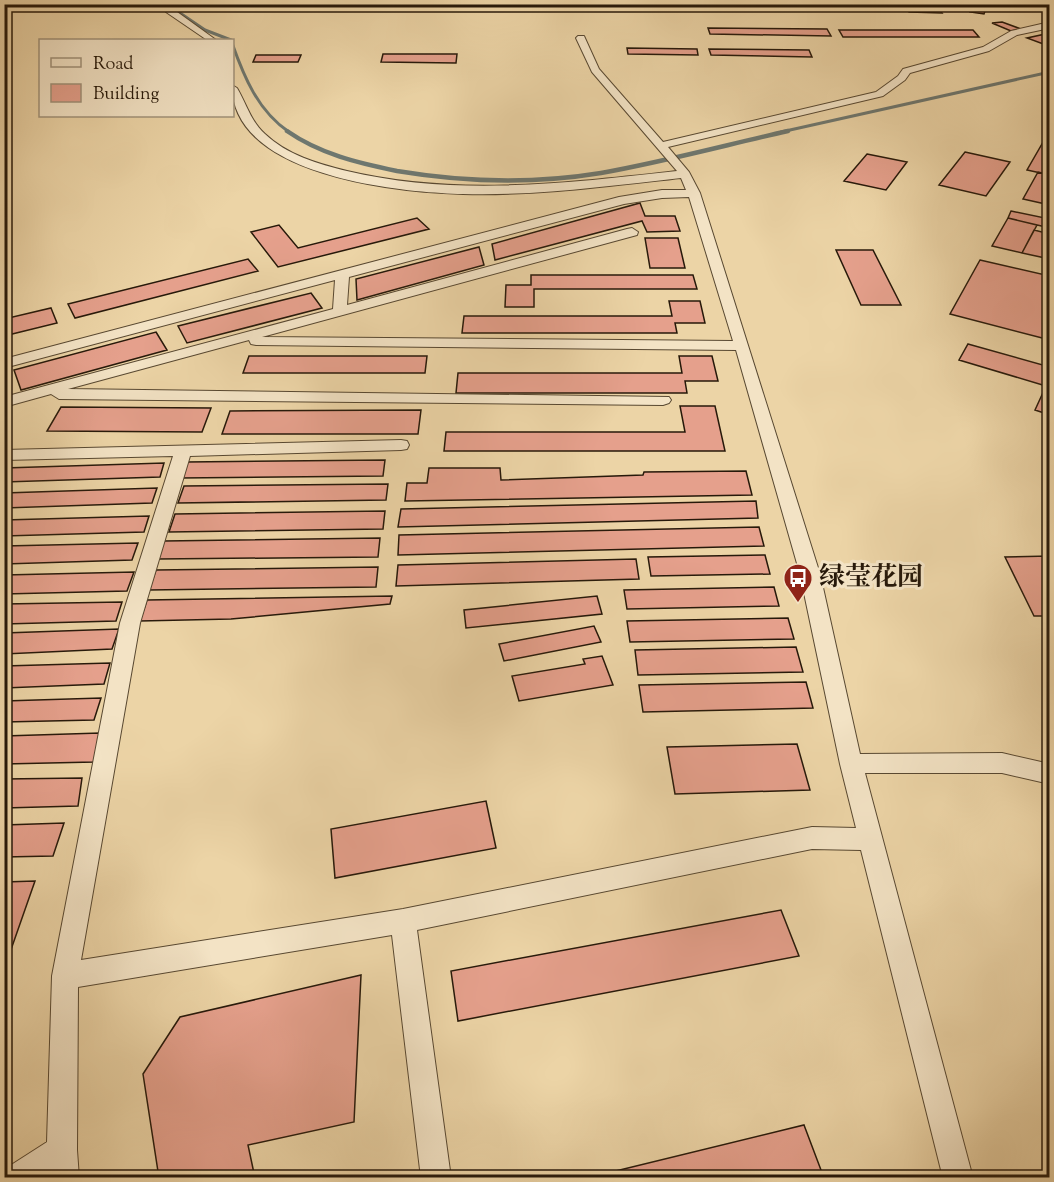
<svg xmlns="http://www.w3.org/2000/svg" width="1054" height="1182" font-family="'Sorts Mill Goudy','Noto Serif SC',serif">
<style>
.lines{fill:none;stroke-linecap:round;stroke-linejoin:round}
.stream-far1{stroke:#6e776f;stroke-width:3}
.stream{stroke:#6e776f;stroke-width:4.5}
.building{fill:#e5a08c;stroke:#27190a;stroke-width:1.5}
.street-casing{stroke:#584831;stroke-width:2}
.street{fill:#f3e3c5;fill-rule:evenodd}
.labels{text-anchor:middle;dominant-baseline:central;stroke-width:6;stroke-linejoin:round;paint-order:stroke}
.poi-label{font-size:26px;font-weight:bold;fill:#27190a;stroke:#f3e3c5;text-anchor:start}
</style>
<rect width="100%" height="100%" fill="#ecd4a6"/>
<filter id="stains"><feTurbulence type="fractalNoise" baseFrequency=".00333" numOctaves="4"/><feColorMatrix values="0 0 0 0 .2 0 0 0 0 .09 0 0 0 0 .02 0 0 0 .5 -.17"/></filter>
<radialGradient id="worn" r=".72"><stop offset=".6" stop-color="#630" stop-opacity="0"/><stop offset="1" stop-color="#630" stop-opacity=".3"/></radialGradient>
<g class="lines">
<path class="stream-far1" d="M182,4l-5,7 28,19 26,10
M232,43c12,34 26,68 57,89
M781,132l269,-60"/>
<path class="stream" d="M287,131c33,23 71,32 110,40 66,11 137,13 204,2 62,-11 125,-28 187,-42"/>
</g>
<path class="building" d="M711,4h91l2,5 -92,-1z
M904,4h39l-6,2 5,7 -33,-1z
M973,5l14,1 -3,8 -14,-2z
M1002,22l19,7 -10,2 -19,-8z
M708,28l119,1 4,7 -121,-2z
M839,30h134l6,7h-136z
M1050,33v12h-4l-19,-7z
M627,48l70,1 1,6 -70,-1z
M709,49l100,1 3,7 -101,-2z
M383,54h74l-1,9 -75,-1z
M256,55h45l-3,7h-45z
M1046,137h4v38l-23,-5z
M965,152l45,10 -24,34 -47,-11z
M867,154l40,8 -21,28 -42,-9z
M1038,172l12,3v30l-27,-6z
M640,203l5,13h30l5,15 -33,1 -5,-11 -147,39 -3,-16z
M1011,211l39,8v9l-42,-10z
M417,218l12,11 -151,38 -27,-35 28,-7 19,23z
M1008,218l29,7 -15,28 -30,-7z
M1034,230l16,4v25l-28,-6z
M645,238h33l7,30h-35z
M479,247l5,18 -127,35 -1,-21z
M836,250h37l28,55h-40z
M248,259l10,12 -183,47 -7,-14z
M980,260l70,16v64l-100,-26z
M531,275h162l4,14h-163v18h-29l1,-22h25z
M311,293l11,15 -135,35 -9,-17z
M669,301h31l5,22h-30l2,10h-215l2,-17h208z
M51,308l6,15 -53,13v-17z
M156,332l11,18 -146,40 -7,-20z
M968,344l82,23v48l-15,-5 11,-24 -87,-26z
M249,356h178l-2,17h-182z
M679,356h33l6,25h-33l2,12h-231l2,-20h224z
M680,406h35l10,45h-281l2,-19h239z
M61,407l150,1 -9,24 -155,-1z
M421,410l-3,24h-196l8,-23z
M385,460l-2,16 -203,2 6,-16z
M164,463l-4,14 -156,5v-14z
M429,468h71l1,12 142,-5 1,-3 102,-1 6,24 -347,6 2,-18h20z
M388,484l-2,16 -208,3 6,-17z
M157,488l-5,15 -148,5v-15z
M756,501l2,17 -360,9 3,-18z
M385,511l-2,18 -214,3 6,-18z
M149,516l-5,16 -140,4v-16z
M759,527l5,19 -366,9 1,-20z
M380,538l-2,19 -220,2 6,-18z
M138,543l-6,17 -128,4v-18z
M765,555l5,19 -119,2 -3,-19z
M1050,556v60h-16l-29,-59z
M636,559l3,20 -243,7 2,-21z
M378,567l-2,20 -227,3 7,-20z
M134,572l-7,19 -123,3v-19z
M774,587l5,19 -152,3 -3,-19z
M392,596l-2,8 -159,15 -91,2 7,-21z
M597,596l5,18 -136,14 -2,-18z
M122,602l-6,19 -112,3v-20z
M788,618l6,21 -164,3 -3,-21z
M594,626l7,16 -97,19 -5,-17z
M119,629l-7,20 -108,5v-21z
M796,647l7,25 -165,3 -3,-25z
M602,656l11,29 -94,16 -7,-25 73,-12 -2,-5z
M110,663l-6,21 -100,4v-22z
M806,682l7,26 -170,4 -4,-27z
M101,698l-7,22 -90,2v-21z
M100,733l-6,29 -90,2v-28z
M797,744l13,46 -135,4 -8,-47z
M82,778l-4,28 -74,2v-29z
M486,801l10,47 -161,30 -4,-49z
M64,823l-11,33 -49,1v-32z
M35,881l-28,80h-3v-79z
M781,910l18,46 -341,65 -7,-50z
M361,975l-7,147 -106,23 7,33h-96l-16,-104 37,-57z
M804,1125l20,53h-237z"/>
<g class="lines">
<g class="street-casing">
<path id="street" d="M165,4h6l2,5 43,31h-9l-41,-28z
M1050,22v6l-33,7 -28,16 -79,22 -5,7 -22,16 -215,51 21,25 11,21 120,381 40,180 142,-1 48,11v20l-48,-11h-137l108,405h-30l-82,-328 -49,-1 -395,81 34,248h-30l-29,-243 -314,52 -1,163 2,28h-75l4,-11 39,-25 5,-166 68,-353 53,-167 -169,4v-10l397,-10 6,1 2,4 -2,4 -6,1 -211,6 -50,167 -59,337 322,-51 409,-82 44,1 -16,-64 -40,-190 -64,-224 -480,-5 -5,-1 -2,-4 -181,49 601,8 2,3 -2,3 -6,2 -604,-6 -8,-5 -47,13v-10l329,-88 2,-29 -331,88v-9l615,-162 43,-7h24l-5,-12c-72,8 -145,18 -218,16 -66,-2 -231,-18 -231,-109l5,3c9,15 14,34 28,46 22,21 53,30 82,37 109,26 220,12 330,0l-85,-99 -16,-34 2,-2h6l15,33 64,73 213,-50 22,-16 5,-7 80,-22 28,-16zM689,197l44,144 -471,-4 375,-102 1,-3 -6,-4 -5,1 -280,76 2,-28 275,-73 38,-6z"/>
</g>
<use href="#street" class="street"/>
</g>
<defs>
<g id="bus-pin" transform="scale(1.5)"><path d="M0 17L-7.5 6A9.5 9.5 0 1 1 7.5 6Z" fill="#8f2418" stroke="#f3e3c5"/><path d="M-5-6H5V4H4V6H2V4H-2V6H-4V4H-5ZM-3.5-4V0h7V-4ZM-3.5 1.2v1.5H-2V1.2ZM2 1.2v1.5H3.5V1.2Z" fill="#fff"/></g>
</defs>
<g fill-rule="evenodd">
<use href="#bus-pin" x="798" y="578"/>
</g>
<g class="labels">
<g class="poi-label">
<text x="819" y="578">绿莹花园</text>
</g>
</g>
<rect width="1054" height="1182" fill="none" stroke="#ecd4a6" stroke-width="24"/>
<rect x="6" y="6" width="1042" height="1170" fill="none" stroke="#27190a" stroke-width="3"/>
<rect x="12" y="12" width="1030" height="1158" fill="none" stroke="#27190a" stroke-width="1.5"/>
<rect x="39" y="39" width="195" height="78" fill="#f3e3c5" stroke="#a1927a" stroke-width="1.5"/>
<rect x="51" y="58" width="30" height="9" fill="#f3e3c5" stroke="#a1927a" stroke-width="1.5"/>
<text x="93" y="69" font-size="18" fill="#27190a">Road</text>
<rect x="51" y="84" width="30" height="18" fill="#e5a08c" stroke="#a1927a" stroke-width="1.5"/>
<text x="93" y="99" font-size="18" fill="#27190a">Building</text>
<rect width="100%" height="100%" filter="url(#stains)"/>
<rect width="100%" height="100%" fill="url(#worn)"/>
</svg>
